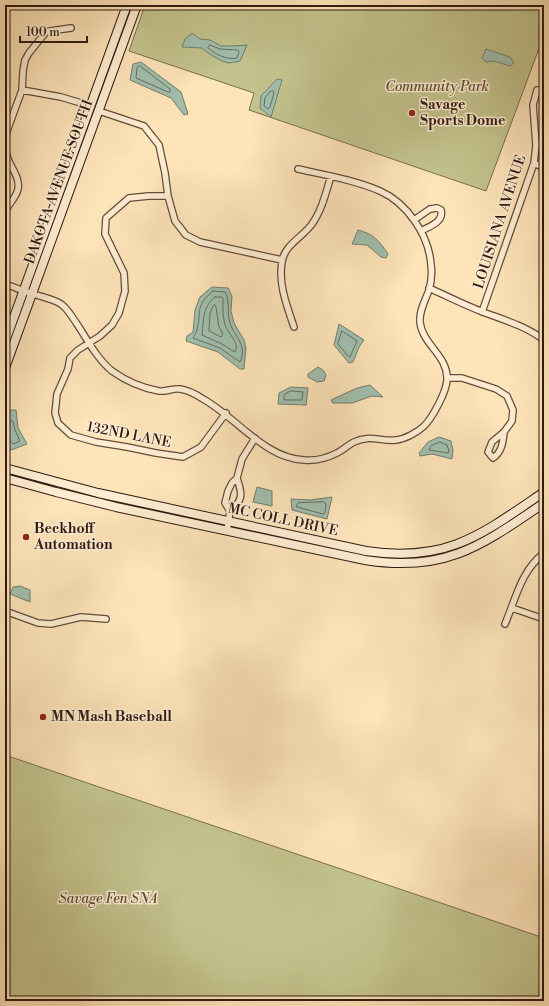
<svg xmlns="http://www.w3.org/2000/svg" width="549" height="1006" font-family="'Libre Bodoni',serif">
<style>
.green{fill:#c3c38d;stroke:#786e50}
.water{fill:#a0bfad;stroke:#727d6f}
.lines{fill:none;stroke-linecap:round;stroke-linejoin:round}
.shore{stroke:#676c60;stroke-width:1}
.stream{stroke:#727d6f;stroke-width:1.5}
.street-casing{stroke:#624c3c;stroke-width:8}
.secondary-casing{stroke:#2e1a12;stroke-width:10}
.street{stroke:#feedd2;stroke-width:5.5}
.secondary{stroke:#feedd2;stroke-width:8}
.poi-dot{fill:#8f2418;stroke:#feedd2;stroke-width:1.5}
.labels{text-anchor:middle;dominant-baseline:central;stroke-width:3;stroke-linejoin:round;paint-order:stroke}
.park-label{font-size:14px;font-style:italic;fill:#5b4d37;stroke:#feedd2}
.poi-label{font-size:14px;font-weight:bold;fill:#2e1a12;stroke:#feedd2;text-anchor:start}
.street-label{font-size:14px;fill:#2e1a12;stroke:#feedd2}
</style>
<rect width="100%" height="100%" fill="#fee4b9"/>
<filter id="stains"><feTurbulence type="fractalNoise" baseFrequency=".005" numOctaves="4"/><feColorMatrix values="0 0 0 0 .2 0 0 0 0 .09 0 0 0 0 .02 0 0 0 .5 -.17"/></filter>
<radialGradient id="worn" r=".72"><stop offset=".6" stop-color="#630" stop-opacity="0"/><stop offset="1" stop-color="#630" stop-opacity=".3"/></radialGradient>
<path class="green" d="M145,5h399v30l-58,156 -237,-81 5,-17 -125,-42z
M5,755l539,183v63h-539z"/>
<path class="water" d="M192,33l8,6 10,1 11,6h12l14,-1 -7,16 -11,2 -7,-2 -11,-6 -9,-7 -20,-1 3,-8z
M486,49l24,8 4,6 -4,3 -16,-5 -8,1 -4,-4z
M141,62l40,30 7,22 -4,1 -13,-17 -41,-18 3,-16z
M277,79l5,1 -11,37 -11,-9 1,-12z
M358,230c16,4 21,11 30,24l-2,4 -5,-1 -14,-12 -15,-1z
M212,287l16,1 4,8 -1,15 3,12 10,17 2,8 -2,21h-4l-22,-17 -32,-11 1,-5 6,-4 2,-22 5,-13z
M339,324l25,16 -5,7 -6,15 -4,1 -15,-18z
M318,367l5,3 3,5 -2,6 -7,1 -9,-5v-3z
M370,385l13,12 -11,-1 -20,7h-19l-2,-3 26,-12z
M291,387l17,1 -2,17 -28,-1 1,-11z
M11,410h5l2,18 9,16 -16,6c-10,-15 -8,-24 0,-40z
M439,437l12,4 2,9 -1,9 -20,-5 -12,2 -1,-3 9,-11z
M257,487l15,4v15l-19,-4z
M332,497l-5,22 -35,-9 -1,-11 19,1z
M20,586l10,4v12l-20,-8 3,-7z"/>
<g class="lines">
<path class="shore" d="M210,45l10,4 18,1 1,2 -2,6c-11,2 -20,-3 -29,-10z
M140,66l30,23v3h-2l-32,-14 1,-10z
M271,91h2l1,2 -4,14 -2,2 -4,-3 1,-8z
M213,291l12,1c5,7 2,21 5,31 4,14 18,21 10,39l-20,-14 -27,-10c1,-3 3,-4 4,-8 5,-19 -3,-23 16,-39z
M215,297h6l2,1c0,10 -1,19 3,29 3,8 14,16 9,25l-13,-8 -20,-9c2,-15 0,-28 13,-38z
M215,305l1,2 3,20 4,7 -2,3 -12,-6 1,-18 3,-7z
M342,331l15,10 -7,16 -2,-1 -10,-12z
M291,391l12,1 -1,8h-18v-5z
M5,423l6,-2h2l2,9 5,11 -7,3 -4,-4 -4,-1
M440,442l7,3 2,6 -1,2 -19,-3 2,-4z
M324,502l2,2 -1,9 -2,1 -26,-7 -1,-1 2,-3z"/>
<path class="stream" d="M507,1001l5,-4"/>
<g class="street-casing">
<path id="street" d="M22,90l39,7 30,9
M99,111l45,15 15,19 6,28 3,23 7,25 11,14 14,7 82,18
M5,141l2,-10 15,-41 1,-19 2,-11 4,-7 17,-21 4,-1 21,-3
M5,144c0,5 1,10 3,15 4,10 12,19 10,30 -2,10 -11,15 -13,25
M534,163l10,5
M168,196h-19l-20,2 -23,20 -1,16 19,39 1,18 -6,22 -7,12 -12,11 -22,14 -8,8 -2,11 -11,25 -1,10 -1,9 3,10 13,12 25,7 31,5 29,6 27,4 18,-10 25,-34
M414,220l16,-11 7,-1 4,2c3,12 -11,16 -20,21
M5,284c9,3 18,7 28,10 9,3 20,5 28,10 7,5 11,13 16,20 10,15 20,35 35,47 14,10 30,17 47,20 7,1 14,-3 21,-2 7,1 17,6 23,10 33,18 61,59 101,61 10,1 23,-2 33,-7 6,-3 11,-8 17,-11 16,-8 28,0 42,-2 9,-1 20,-7 27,-13 9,-8 24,-36 24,-48 1,-23 -25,-35 -27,-57 -1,-11 5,-21 9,-32 2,-7 3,-18 2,-25 -2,-30 -24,-62 -51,-74 -26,-11 -55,-16 -82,-22
M429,288c18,8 35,17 54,24 21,8 43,14 61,28
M482,312l52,-149 2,-18 -3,-40 4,-15
M294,327c-7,-21 -16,-43 -12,-65 2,-17 21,-25 30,-38 10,-14 14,-32 19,-48
M447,378h15l34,11 11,7 6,14 -1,11 -8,11 -12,10 -4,10 5,6c9,-6 10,-16 11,-26
M237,478c5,15 7,22 -7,33l-5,-8 3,-12 4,-8 5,-5 5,-19 13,-21
M227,531l3,-20
M512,608l32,11
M5,611l33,12 13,1 30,-7 25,2
M505,624c11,-26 16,-53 39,-71"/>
</g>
<g class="secondary-casing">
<path id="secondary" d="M5,342l122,-337
M5,368l132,-363
M5,468l93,25 268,58c81,12 115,-16 178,-59
M5,478l51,14 60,15 249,53c80,13 116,-14 179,-57"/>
</g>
<use href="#street" class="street"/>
<use href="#secondary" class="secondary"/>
</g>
<g class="poi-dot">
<circle cx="412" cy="113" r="4"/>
<circle cx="26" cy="537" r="4"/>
<circle cx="43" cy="717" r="4"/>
</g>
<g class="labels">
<g class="park-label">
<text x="437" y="87">Community Park</text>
<text x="108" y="899">Savage Fen SNA</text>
</g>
<g class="poi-label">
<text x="420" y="105">Savage<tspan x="420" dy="16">Sports Dome</tspan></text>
<text x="34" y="529">Beckhoff<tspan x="34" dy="16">Automation</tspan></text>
<text x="51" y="717">MN Mash Baseball</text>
</g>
<g class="street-label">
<text transform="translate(59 182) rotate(-70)">DAKOTA AVENUE SOUTH</text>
<text transform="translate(500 222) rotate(-72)">LOUISIANA AVENUE</text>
<text transform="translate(129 435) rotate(11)">132ND LANE</text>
<text transform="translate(283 520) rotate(12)">MC COLL DRIVE</text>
</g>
</g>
<rect width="549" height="1006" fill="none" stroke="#fee4b9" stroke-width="20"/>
<rect x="6" y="6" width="537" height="994" fill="none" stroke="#2e1a12" stroke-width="2"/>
<rect x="10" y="10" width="529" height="986" fill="none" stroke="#2e1a12"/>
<path d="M20 36v6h67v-6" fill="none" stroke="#2e1a12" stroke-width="2"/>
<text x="26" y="36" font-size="12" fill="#2e1a12" stroke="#feedd2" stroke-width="3" paint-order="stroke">100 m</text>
<rect width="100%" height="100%" filter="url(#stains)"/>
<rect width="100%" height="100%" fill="url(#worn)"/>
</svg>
